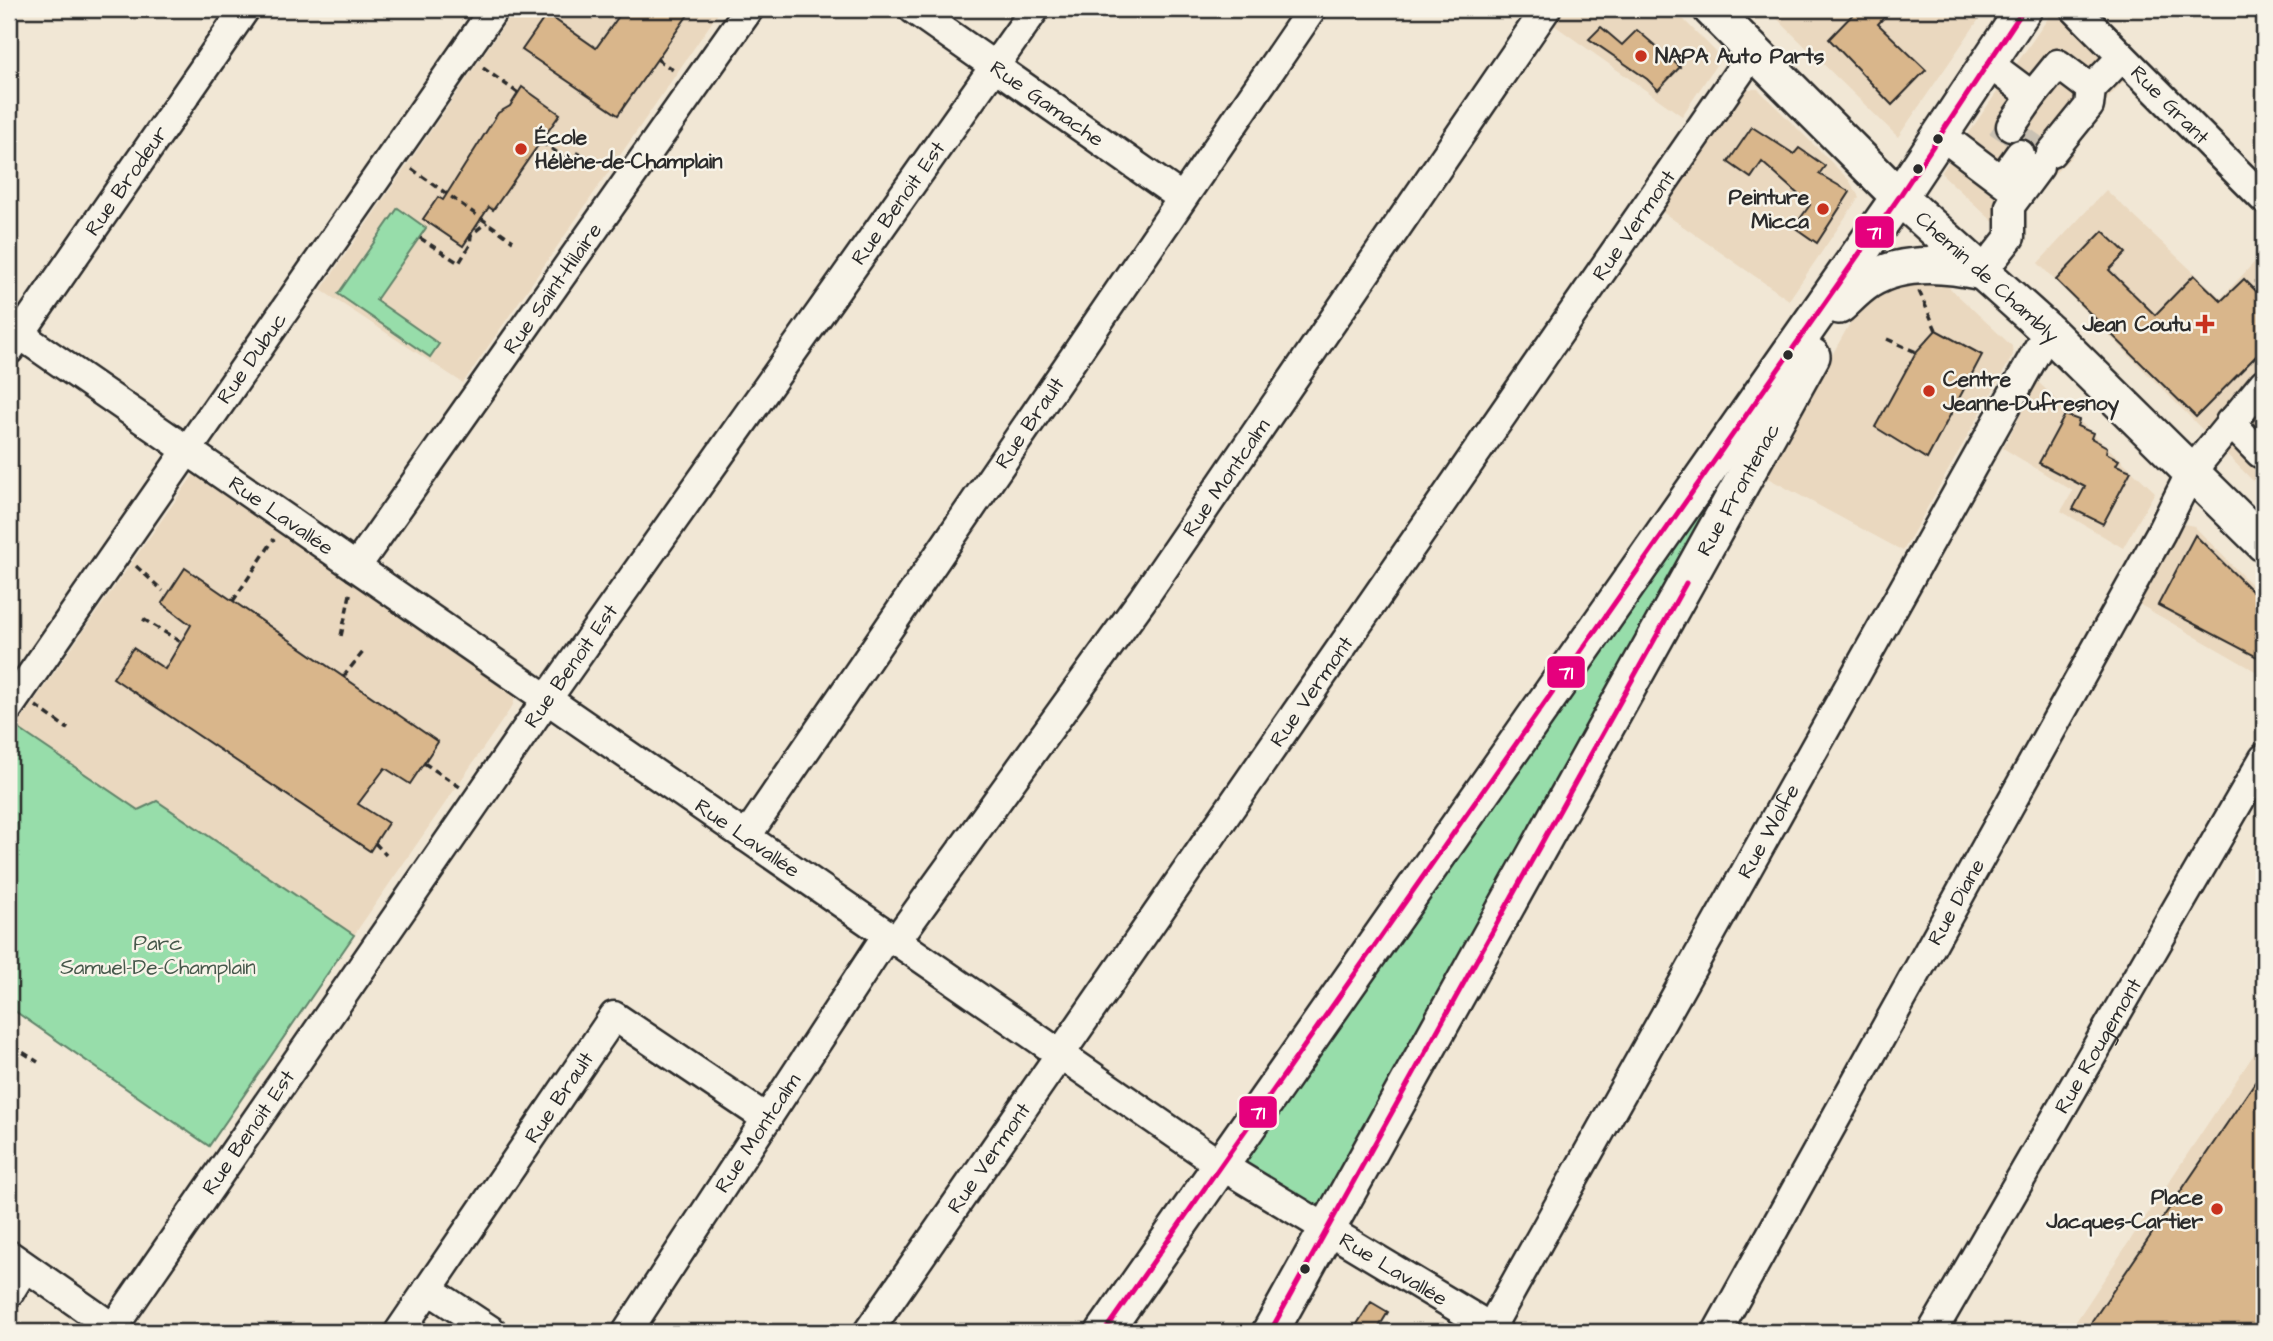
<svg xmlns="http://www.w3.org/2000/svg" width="2273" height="1341" font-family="'Architects Daughter',sans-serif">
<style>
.built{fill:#ead8bf}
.green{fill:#97ddaa;stroke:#61846a;stroke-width:2}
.building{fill:#d9b68b;stroke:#2b2b2b;stroke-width:2}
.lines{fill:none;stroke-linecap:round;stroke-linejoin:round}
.minor-tunnel{stroke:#c9c1b3;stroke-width:28;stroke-dasharray:28 14;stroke-linecap:butt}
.minor-casing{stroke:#2b2b2b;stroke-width:33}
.major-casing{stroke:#2b2b2b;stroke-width:40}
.path{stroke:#2b2b2b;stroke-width:3.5;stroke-dasharray:7 5;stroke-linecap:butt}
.minor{stroke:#f7f3e8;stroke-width:28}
.major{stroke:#f7f3e8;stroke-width:35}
.bus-1-casing{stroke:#f7f3e8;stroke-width:10}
.bus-1{stroke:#e5007d;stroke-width:5}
.poi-dot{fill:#c8321e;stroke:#f7f3e8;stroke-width:2.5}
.bus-dot{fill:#2b2b2b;stroke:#f7f3e8;stroke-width:2.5}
.labels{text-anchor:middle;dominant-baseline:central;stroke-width:5;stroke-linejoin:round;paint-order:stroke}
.poi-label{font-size:21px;font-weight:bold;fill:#2b2b2b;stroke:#f7f3e8;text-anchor:start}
.street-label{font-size:21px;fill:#2b2b2b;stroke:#f7f3e8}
.park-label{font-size:21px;fill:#46584b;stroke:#f7f3e8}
.line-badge{stroke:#f7f3e8;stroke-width:2.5}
.badge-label{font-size:19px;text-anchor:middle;font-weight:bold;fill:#fff}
</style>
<rect width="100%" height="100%" fill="#f1e7d5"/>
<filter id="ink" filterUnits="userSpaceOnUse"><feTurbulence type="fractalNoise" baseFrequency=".0143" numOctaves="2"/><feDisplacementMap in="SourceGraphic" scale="14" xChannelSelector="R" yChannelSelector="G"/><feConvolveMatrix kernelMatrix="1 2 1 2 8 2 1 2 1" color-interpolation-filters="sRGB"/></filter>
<g filter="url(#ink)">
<path class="built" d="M515,9h206l-258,374 -142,-93z
M1565,9h108l46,46 1,4 -38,57 -128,-91z
M1767,9h219l-88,128z
M2051,14h10l67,63 -64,68 9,10 -72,74 -60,-56z
M1746,89h12l91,91 10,17 -70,103 -128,-89z
M2106,190l115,108 43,-46v240l-226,-229z
M1939,278l73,68 1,9 -110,196 -139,-75 99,-176 15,-13z
M2038,382l117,110 -32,56 -62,-37 12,-20 -70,-43z
M194,474l319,218 2,5 -2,8 -159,230 -197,-134 -19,9 -122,-83z
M2184,524l10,2 70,72v78l-127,-73z
M2264,1039v293h-195z"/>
<path class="green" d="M1899,197l-570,1033 -110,-66z
M398,208l28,20 -50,72 63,44 -9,13 -92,-63z
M16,727l122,83 19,-9 197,134 -145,211 -200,-139v-269z"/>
<path class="building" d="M624,9h68l-74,106 -96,-65 25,-36 49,34z
M1858,9h34l-14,15 48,46 -34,35 -63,-66z
M1601,27l21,18 15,-15 43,37 -22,23 -11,-11 -58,-40z
M522,87l38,27 -67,96 -4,-3 -26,39 -40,-27 15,-22 5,3 55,-87 12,-7z
M1752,127l42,27 5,-6 26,18 -6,8 31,18 -33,51 -23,-16 16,-22 -48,-43 -11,16 -23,-16z
M2103,231l23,22 -17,17 46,45 39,-40 27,26 23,-22 20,20v49l-68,69 -140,-137z
M1936,330l46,25 -55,104 -52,-32 41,-75z
M2065,415l14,5 -2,6 16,7 -2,5 16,9 -1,6 13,7 -3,5 15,6 -28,53 -30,-15 12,-22 -46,-24z
M2195,535l69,68v41l-7,13 -99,-52z
M185,568l253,174 -28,42 -25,-16 -27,36 30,19 -18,28 -257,-173 20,-30 32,21 26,-44 -29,-22z
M2264,1069v263h-179z
M1371,1302l17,10 -12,20h-24z"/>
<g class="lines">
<path class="minor-tunnel" d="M2001,141l10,-15
M2020,154l15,-22"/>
<g class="minor-casing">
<g id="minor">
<path id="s1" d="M913,9l269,189"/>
<path id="s2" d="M2075,9l189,190"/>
<path d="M1988,63l44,33 26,-32 33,25 31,-32"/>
<path d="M2011,126l21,-30"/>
<path d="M1941,135l77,58"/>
<path d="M2051,153l38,-47 2,-17"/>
<path d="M2002,179l18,-25"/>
<path d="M1982,272l28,-35v-31l29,-39"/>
<path id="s3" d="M9,327l1210,837 279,168"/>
<path id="s4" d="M9,350l236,-341"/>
<path d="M2230,422l30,31"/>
<path id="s5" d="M356,567l393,-558"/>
<path id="s6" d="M9,707l485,-698"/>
<path id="s7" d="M746,837l566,-828"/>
<path id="s8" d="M896,941l246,-341 404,-591"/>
<path d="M9,1255l110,77"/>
<path d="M428,1289l65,43"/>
<path d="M9,1293l16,-26"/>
<path id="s9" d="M113,1328l434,-629 488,-690"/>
<path id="s10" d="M399,1332l215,-316 153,103"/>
<path id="s11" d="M627,1332l260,-397"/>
<path id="s12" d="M868,1332l886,-1281"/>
<path id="s13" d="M1488,1332l560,-1001"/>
<path id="s14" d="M1717,1332l443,-798 31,-62 73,-89"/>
<path id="s15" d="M1932,1332l332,-574"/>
</g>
</g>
<g class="major-casing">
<g id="major">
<path id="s16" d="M1711,9l188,188 149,134 216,213"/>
<path d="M1839,306c9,-8 19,-19 29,-25 33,-21 78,-17 114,-9"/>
<path d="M1104,1332l795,-1135 125,-188"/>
<path id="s17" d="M1270,1332l542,-976"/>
</g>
</g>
<path class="path" d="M657,59l19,13
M483,68l35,25
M541,142l29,19
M576,153l35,12
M412,169l101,72
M420,238l39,25 11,-18 1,-10 16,-13
M1919,291l17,39
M1887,339l29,13
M136,566l27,25
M233,601l41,-62
M143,619l38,23
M341,636l10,-46
M343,677l20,-25
M36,706l32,23
M424,763l36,24
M375,843l11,12
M13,1046l25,16"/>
<use href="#minor" class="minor"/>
<use href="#major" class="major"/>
<g class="bus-1-casing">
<path id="bus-1" d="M1104,1332l795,-1135 125,-188
M1270,1332l416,-749"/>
</g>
<use href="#bus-1" class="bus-1"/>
</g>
</g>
<g class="poi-dot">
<circle cx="1641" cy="56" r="7"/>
<circle cx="521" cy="149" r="7"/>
<circle cx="1823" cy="209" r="7"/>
<path d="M2201.5 313.5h7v7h7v7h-7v7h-7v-7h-7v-7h7z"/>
<circle cx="1929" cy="391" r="7"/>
<circle cx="2217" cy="1209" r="7"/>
</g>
<g class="bus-dot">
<circle cx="1938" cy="139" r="6"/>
<circle cx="1918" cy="169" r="6"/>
<circle cx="1788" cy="355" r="6"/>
<circle cx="1305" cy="1269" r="6"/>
</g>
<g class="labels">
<g class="poi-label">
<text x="1655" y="56">NAPA Auto Parts</text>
<text x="535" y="137">École<tspan x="535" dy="24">Hélène-de-Champlain</tspan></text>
<text x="1809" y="197" text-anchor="end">Peinture<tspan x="1809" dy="24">Micca</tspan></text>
<text x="2191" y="324" text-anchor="end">Jean Coutu</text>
<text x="1943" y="379">Centre<tspan x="1943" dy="24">Jeanne-Dufresnoy</tspan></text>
<text x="2203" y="1197" text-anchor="end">Place<tspan x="2203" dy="24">Jacques-Cartier</tspan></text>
</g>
<g class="street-label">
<text stroke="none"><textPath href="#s1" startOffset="164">Rue Gamache</textPath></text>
<text stroke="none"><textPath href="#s2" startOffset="135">Rue Grant</textPath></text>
<text stroke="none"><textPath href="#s4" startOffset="206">Rue Brodeur</textPath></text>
<text stroke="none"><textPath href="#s9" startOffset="1372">Rue Benoit Est</textPath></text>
<text stroke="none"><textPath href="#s12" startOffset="1346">Rue Vermont</textPath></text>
<text stroke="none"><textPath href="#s16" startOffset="385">Chemin de Chambly</textPath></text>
<text stroke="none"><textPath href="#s5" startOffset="341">Rue Saint-Hilaire</textPath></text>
<text stroke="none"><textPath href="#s6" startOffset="425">Rue Dubuc</textPath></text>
<text stroke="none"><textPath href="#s7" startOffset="502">Rue Brault</textPath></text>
<text stroke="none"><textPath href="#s8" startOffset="569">Rue Montcalm</textPath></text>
<text stroke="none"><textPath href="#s17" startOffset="964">Rue Frontenac</textPath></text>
<text stroke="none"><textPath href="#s3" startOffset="331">Rue Lavallée</textPath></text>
<text stroke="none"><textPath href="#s9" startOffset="805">Rue Benoit Est</textPath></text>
<text stroke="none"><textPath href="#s12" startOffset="779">Rue Vermont</textPath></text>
<text stroke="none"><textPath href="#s13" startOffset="574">Rue Wolfe</textPath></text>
<text stroke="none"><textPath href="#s3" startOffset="898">Rue Lavallée</textPath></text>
<text stroke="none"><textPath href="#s14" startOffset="492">Rue Diane</textPath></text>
<text stroke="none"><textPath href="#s15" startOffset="331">Rue Rougemont</textPath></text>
<text stroke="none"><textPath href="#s10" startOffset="284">Rue Brault</textPath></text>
<text stroke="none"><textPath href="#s9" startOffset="238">Rue Benoit Est</textPath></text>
<text stroke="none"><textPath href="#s11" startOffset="238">Rue Montcalm</textPath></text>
<text stroke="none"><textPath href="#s12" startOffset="212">Rue Vermont</textPath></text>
<text stroke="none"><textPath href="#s3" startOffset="1675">Rue Lavallée</textPath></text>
</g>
<g class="park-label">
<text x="158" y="943">Parc<tspan x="158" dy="24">Samuel-De-Champlain</tspan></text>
</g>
</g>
<g class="line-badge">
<rect x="1854" y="215" width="41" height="34" rx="7" fill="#e5007d"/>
<rect x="1546" y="655" width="40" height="34" rx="7" fill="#e5007d"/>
<rect x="1238" y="1095" width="40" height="34" rx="7" fill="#e5007d"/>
</g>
<g class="badge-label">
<text x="1874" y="239">71</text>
<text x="1566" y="679">71</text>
<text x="1258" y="1119">71</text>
</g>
<rect width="2273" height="1341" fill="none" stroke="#f7f3e8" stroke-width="35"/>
<rect x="18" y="18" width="2238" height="1306" fill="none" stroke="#2b2b2b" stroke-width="2.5" filter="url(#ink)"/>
</svg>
